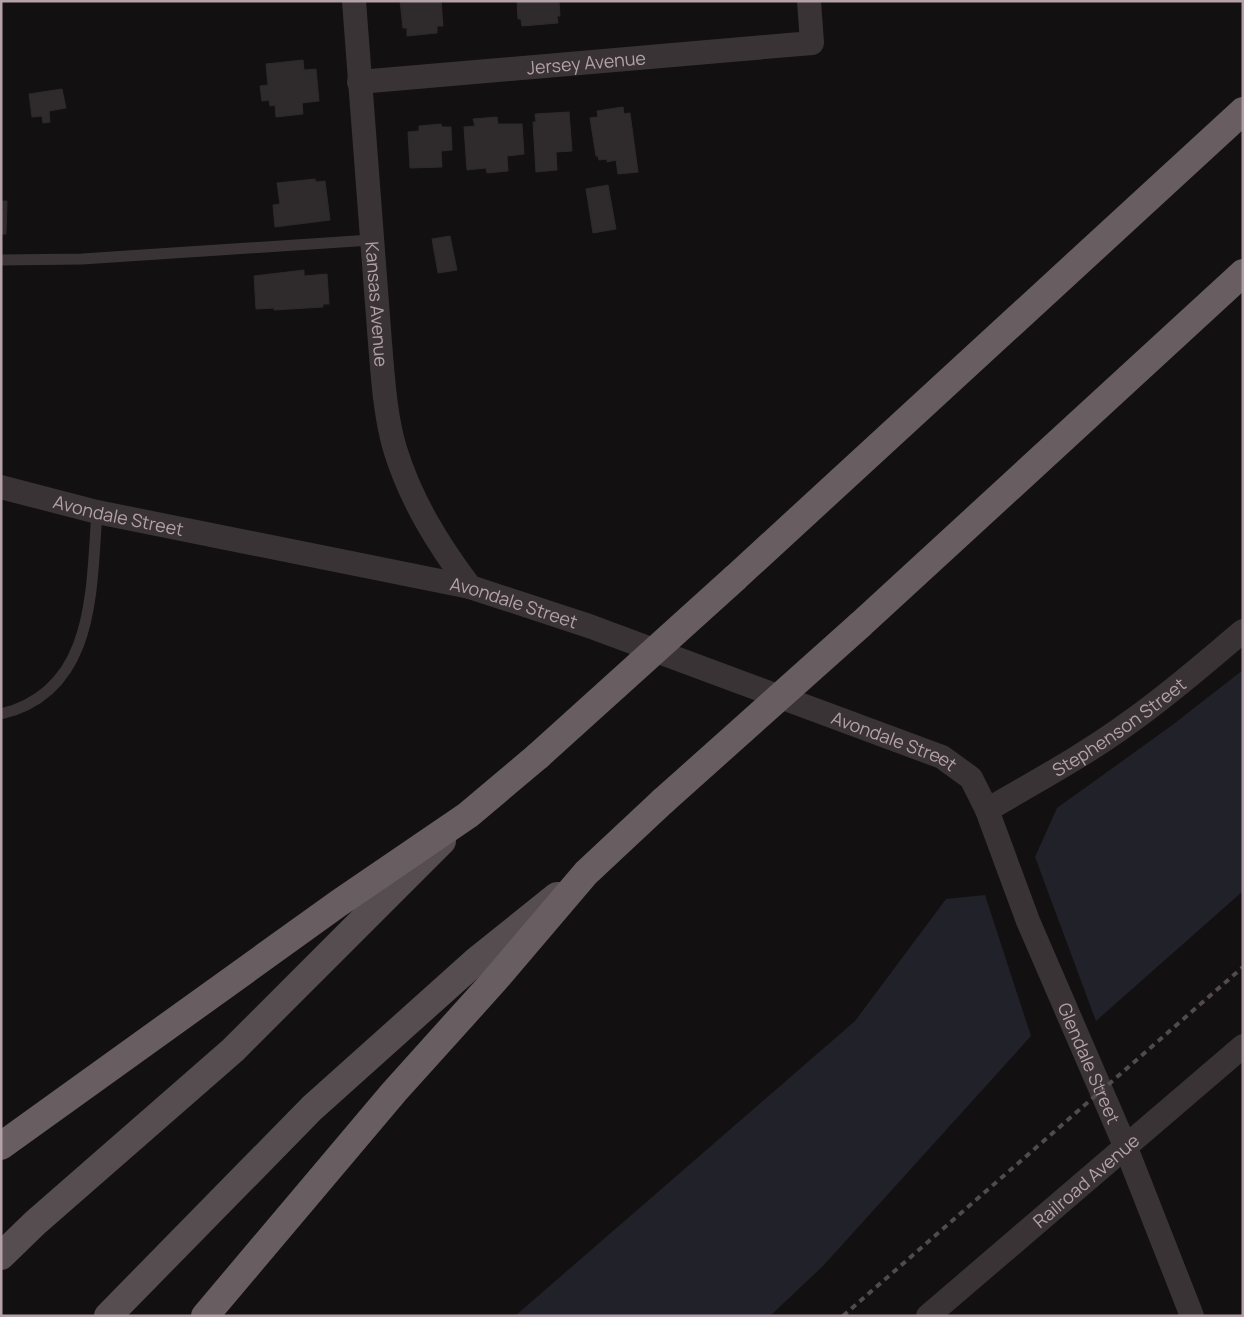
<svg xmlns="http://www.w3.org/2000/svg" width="1244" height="1317" font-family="Manrope,sans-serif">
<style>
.green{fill:#21212a}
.building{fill:#2f2b2c;stroke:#2e2a2b}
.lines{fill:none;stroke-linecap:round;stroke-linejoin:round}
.lane{stroke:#3a3335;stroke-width:11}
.street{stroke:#3a3335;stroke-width:24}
.primary{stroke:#564d50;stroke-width:28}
.highway{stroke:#685d61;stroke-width:28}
.rail{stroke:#524a4d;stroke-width:4;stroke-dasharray:6 5;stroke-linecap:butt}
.highway-bridge{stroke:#685d61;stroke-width:28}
.labels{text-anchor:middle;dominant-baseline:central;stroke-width:4.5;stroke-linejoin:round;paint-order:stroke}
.street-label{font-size:18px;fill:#b4a1a9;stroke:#0d0c0c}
</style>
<rect width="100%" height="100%" fill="#121011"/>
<path class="green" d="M1243,670v221l-147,130 -61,-164 22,-49 114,-82z
M985,895l46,141 -208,230 -53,50h-255l340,-295 91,-122z"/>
<path class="building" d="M400,1h41l2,25h-6v7l-30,3v-8h-4z
M517,1h42l1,15h-3l1,7 -36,3 -1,-7h-3z
M303,60l1,10 12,-1 3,32 -17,2 1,11 -27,3 -1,-12 -5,1 -1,-6 -7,1 -2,-15 8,-1 -2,-21z
M62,89l4,19 -17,3 1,11 -7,1 -1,-7 -10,1 -3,-23z
M623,107l1,7 6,-1 8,59 -20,2 -2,-14 -9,2v-3l-8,1 -1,-4h-2l-6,-38 8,-1 -1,-6z
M569,112l3,39 -16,1 1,18 -21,2 -3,-50h3l-1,-8z
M497,117l1,7h24l2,30 -17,2 1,15 -21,2 -1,-5 -19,2 -3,-43 11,-1 -2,-7z
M441,124l1,3h9l1,23 -11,1 1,16 -32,1 -2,-36 11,-1v-5z
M315,179l1,3 9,-1 5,39 -55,7 -2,-22 7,-1 -3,-21z
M608,185l8,44 -23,4 -7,-44z
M1,201h6l-1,33h-5z
M450,236l7,34 -19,3 -6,-34z
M304,270v6l23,-2 2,30h-6v3l-49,3v-2l-18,1 -2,-33z"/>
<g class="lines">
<path class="lane" d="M1,260l81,-1 289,-19
M1,714c95,-23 90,-125 96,-202"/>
<g class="street">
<path id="s1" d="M354,1l26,342c3,35 5,72 15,106 16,52 43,95 75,138"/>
<path id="s2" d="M359,82l453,-39 -3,-42"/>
<path id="s3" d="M1,487l96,25 373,75 119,39 353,131 29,21 16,32 41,111 98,227 66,168"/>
<path id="s4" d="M987,810c48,-28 98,-55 143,-88 40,-28 76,-60 113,-91"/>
<path id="s5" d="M928,1316l315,-270"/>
</g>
<path class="primary" d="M1,1256l34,-33 198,-173 209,-209
M108,1316l204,-208 164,-147 81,-65"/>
<path class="highway" d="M735,578l508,-467
M860,625l383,-352
M1,1146l338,-243 129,-88 70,-59
M205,1316l189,-224 100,-111 92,-108 77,-72"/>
<path class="rail" d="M843,1316l400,-349"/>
<path class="highway-bridge" d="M538,756l197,-178
M663,801l197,-176"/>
</g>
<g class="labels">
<g class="street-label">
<text stroke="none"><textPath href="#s2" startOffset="228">Jersey Avenue</textPath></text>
<text stroke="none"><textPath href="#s1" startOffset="304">Kansas Avenue</textPath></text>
<text stroke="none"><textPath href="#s3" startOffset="121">Avondale Street</textPath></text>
<text stroke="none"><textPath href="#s3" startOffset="526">Avondale Street</textPath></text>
<text stroke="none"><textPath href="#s4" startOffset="156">Stephenson Street</textPath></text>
<text stroke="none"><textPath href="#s3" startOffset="931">Avondale Street</textPath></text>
<text stroke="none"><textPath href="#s3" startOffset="1326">Glendale Street</textPath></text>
<text stroke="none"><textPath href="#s5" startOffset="208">Railroad Avenue</textPath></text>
</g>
</g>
<rect width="1244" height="1317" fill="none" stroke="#b4a1a9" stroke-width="5"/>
</svg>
